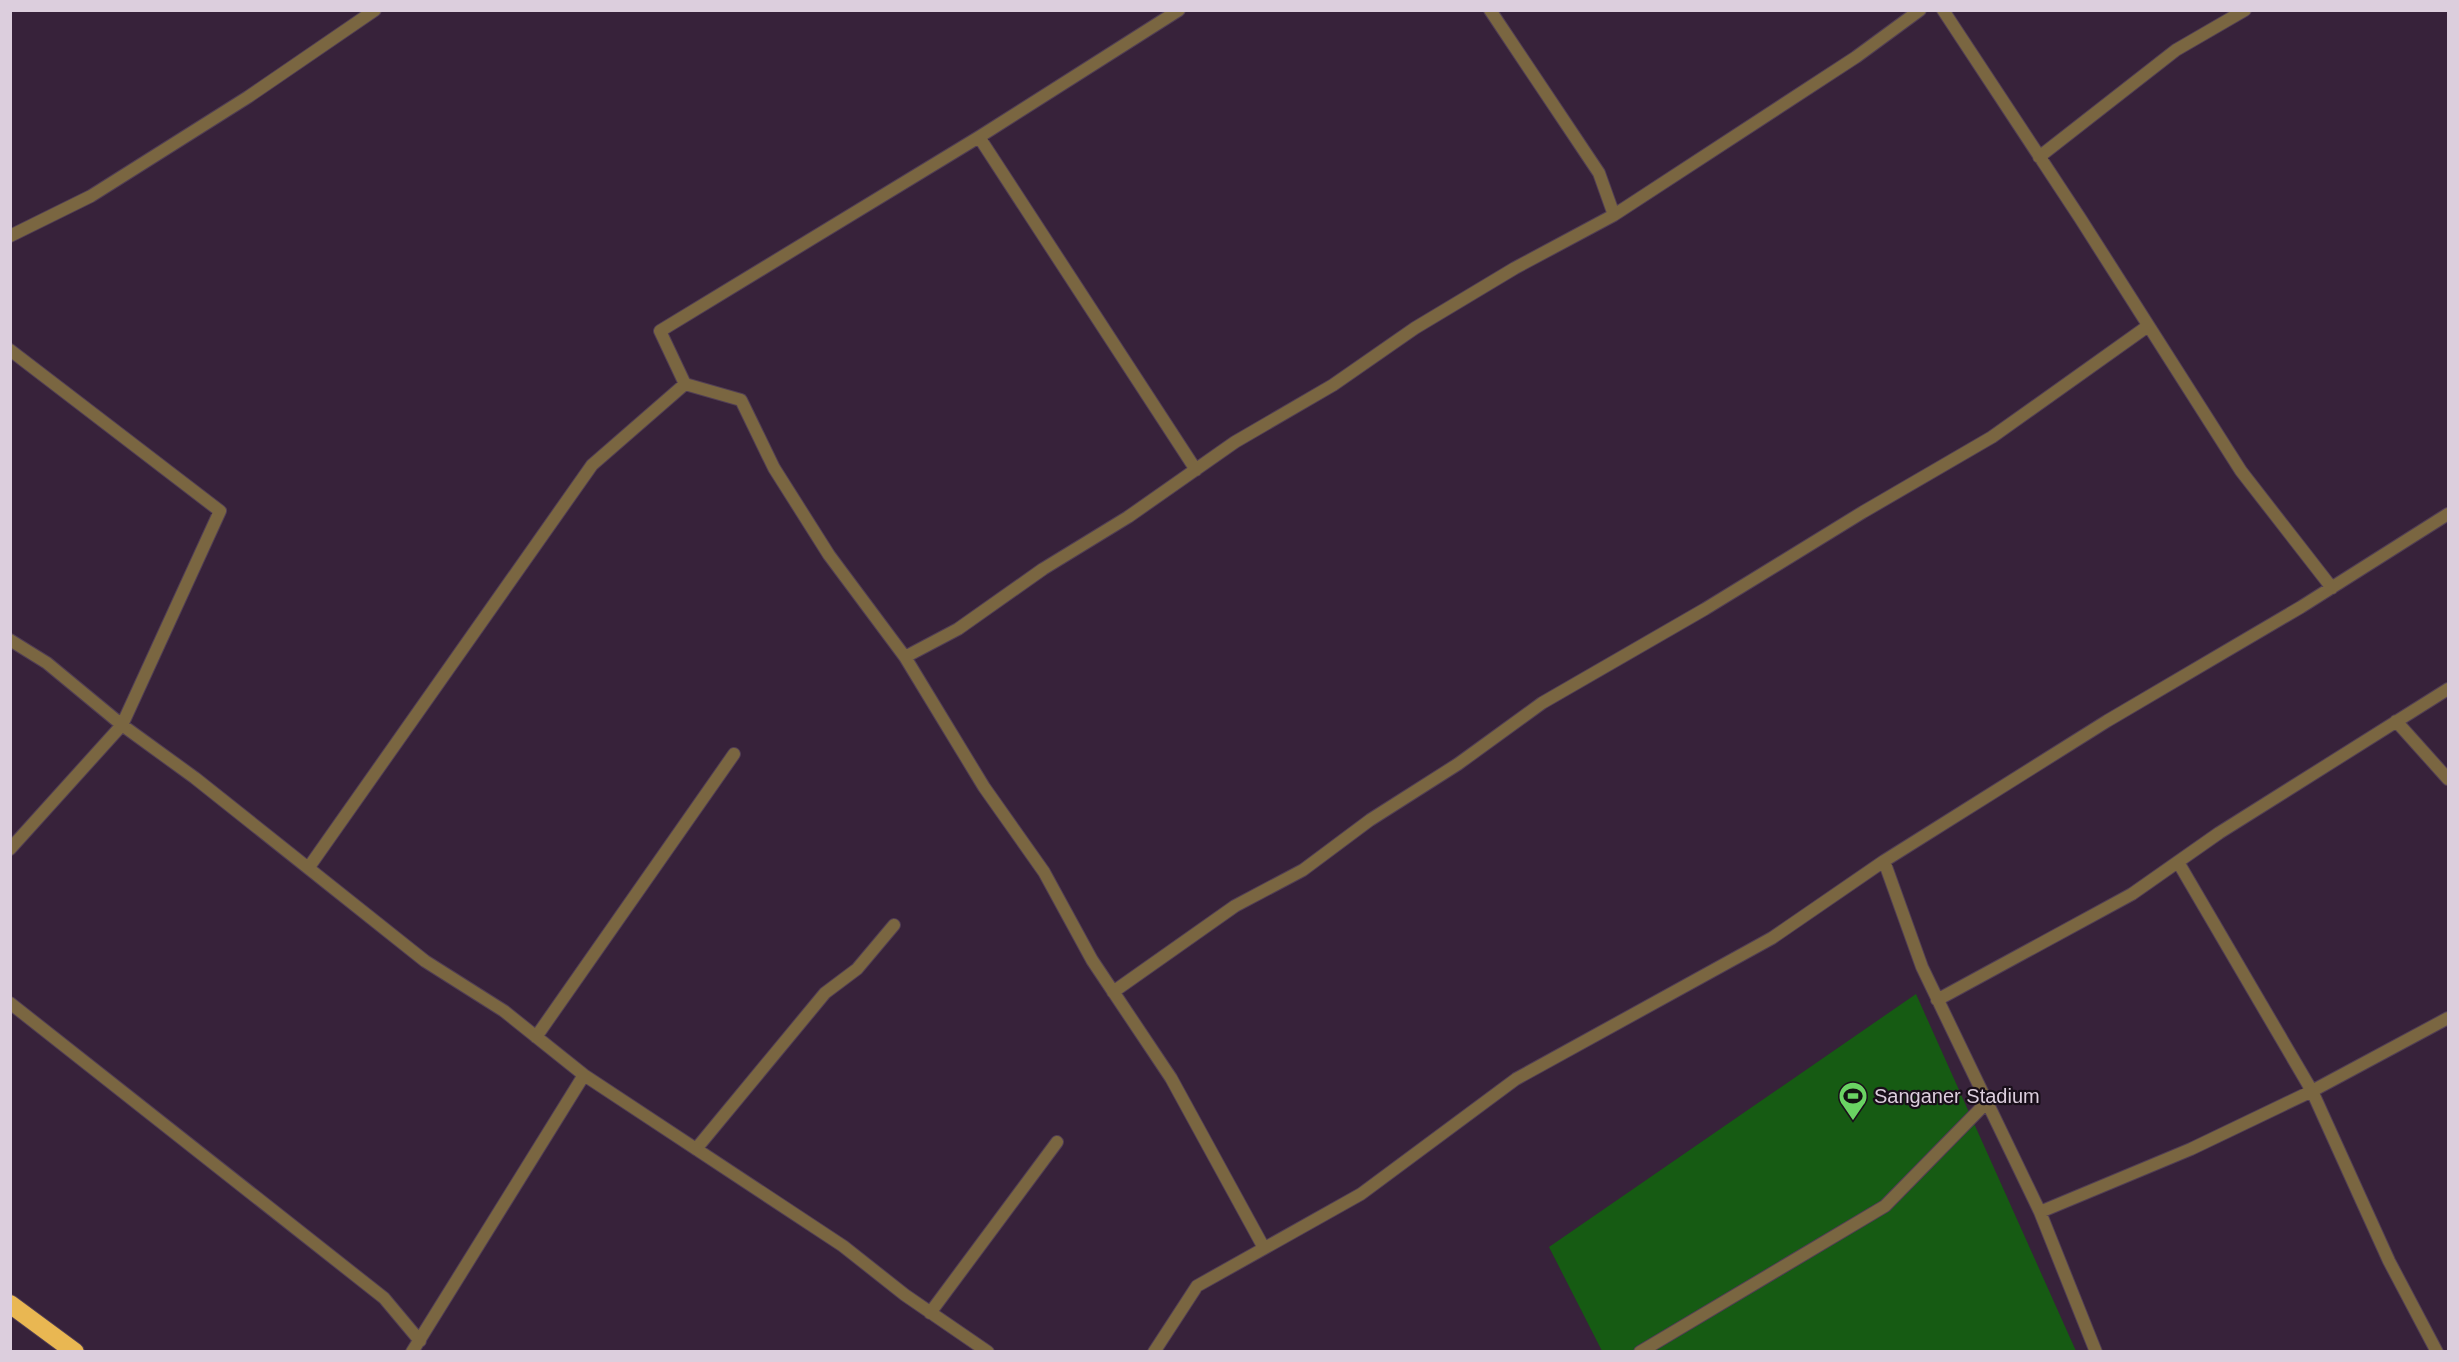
<svg xmlns="http://www.w3.org/2000/svg" width="2459" height="1362" font-family="Helvetica,sans-serif">
<style>
.green{fill:#165b13}
.lines{fill:none;stroke-linecap:round;stroke-linejoin:round}
.street-casing{stroke:#513e54;stroke-width:14}
.highway-casing{stroke:#513e54;stroke-width:20}
.street{stroke:#7a6641;stroke-width:12}
.highway{stroke:#e9b752;stroke-width:18}
.labels{text-anchor:middle;dominant-baseline:central;stroke-width:4.5;stroke-linejoin:round;paint-order:stroke}
.poi-label{font-size:20px;fill:#dccedd;stroke:#190f1a;text-anchor:start}
</style>
<rect width="100%" height="100%" fill="#37223a"/>
<path class="green" d="M1916,994l160,357h-474l-53,-104z"/>
<g class="lines">
<g class="street-casing">
<path id="street" d="M1179,10l-200,127 -319,194 25,53 56,16 33,68 55,87 76,102 79,130 60,85 48,88 79,118 93,170
M1490,10l109,163 15,42 242,-158 64,-47
M1943,10l137,208 161,253 91,117
M979,137l217,333
M2039,157l137,-107 69,-40
M10,236l81,-40 157,-99 127,-87
M10,350l210,161 -98,214 -112,124
M10,640l37,23 75,62 73,53 230,183 79,50 80,64 259,171 62,49 83,57
M905,657l53,-28 85,-60 85,-52 107,-75 98,-57 82,-57 100,-60 99,-53
M2396,721l52,58
M1884,861l38,106 118,245 56,140
M2178,862l134,229 77,170 48,91
M309,867l283,-402 93,-81
M1113,992l122,-86 68,-36 67,-50 88,-56 84,-61 163,-94 158,-97 129,-75 156,-111
M1937,1000l195,-106 87,-61 229,-144
M10,1003l374,295 36,43
M536,1037l198,-283
M696,1149l129,-156 32,-24 37,-44
M2040,1212l151,-63 121,-58 136,-73
M930,1313l127,-171
M412,1352l172,-277
M1154,1352l43,-66 164,-92 155,-115 256,-141 112,-77 223,-140 194,-114 147,-93
M1640,1352l245,-146 102,-104"/>
</g>
<g class="highway-casing">
<path id="highway" d="M10,1304l65,48"/>
</g>
<use href="#street" class="street"/>
<use href="#highway" class="highway"/>
</g>
<defs>
<g id="stadium-pin" transform="scale(1.5)"><path d="M0 17L-7.5 6A9.5 9.5 0 1 1 7.5 6Z" fill="#6ad363" stroke="#190f1a"/><path d="M0-5a6.5 5 0 1 0 0 10a6.5 5 0 1 0 0-10ZM-3.5-1.8h7v3.6h-7Z" fill="#111"/></g>
</defs>
<g fill-rule="evenodd">
<use href="#stadium-pin" x="1853" y="1096"/>
</g>
<g class="labels">
<g class="poi-label">
<text x="1874" y="1096">Sanganer Stadium</text>
</g>
</g>
<rect width="2459" height="1362" fill="none" stroke="#dccedd" stroke-width="24"/>
</svg>
